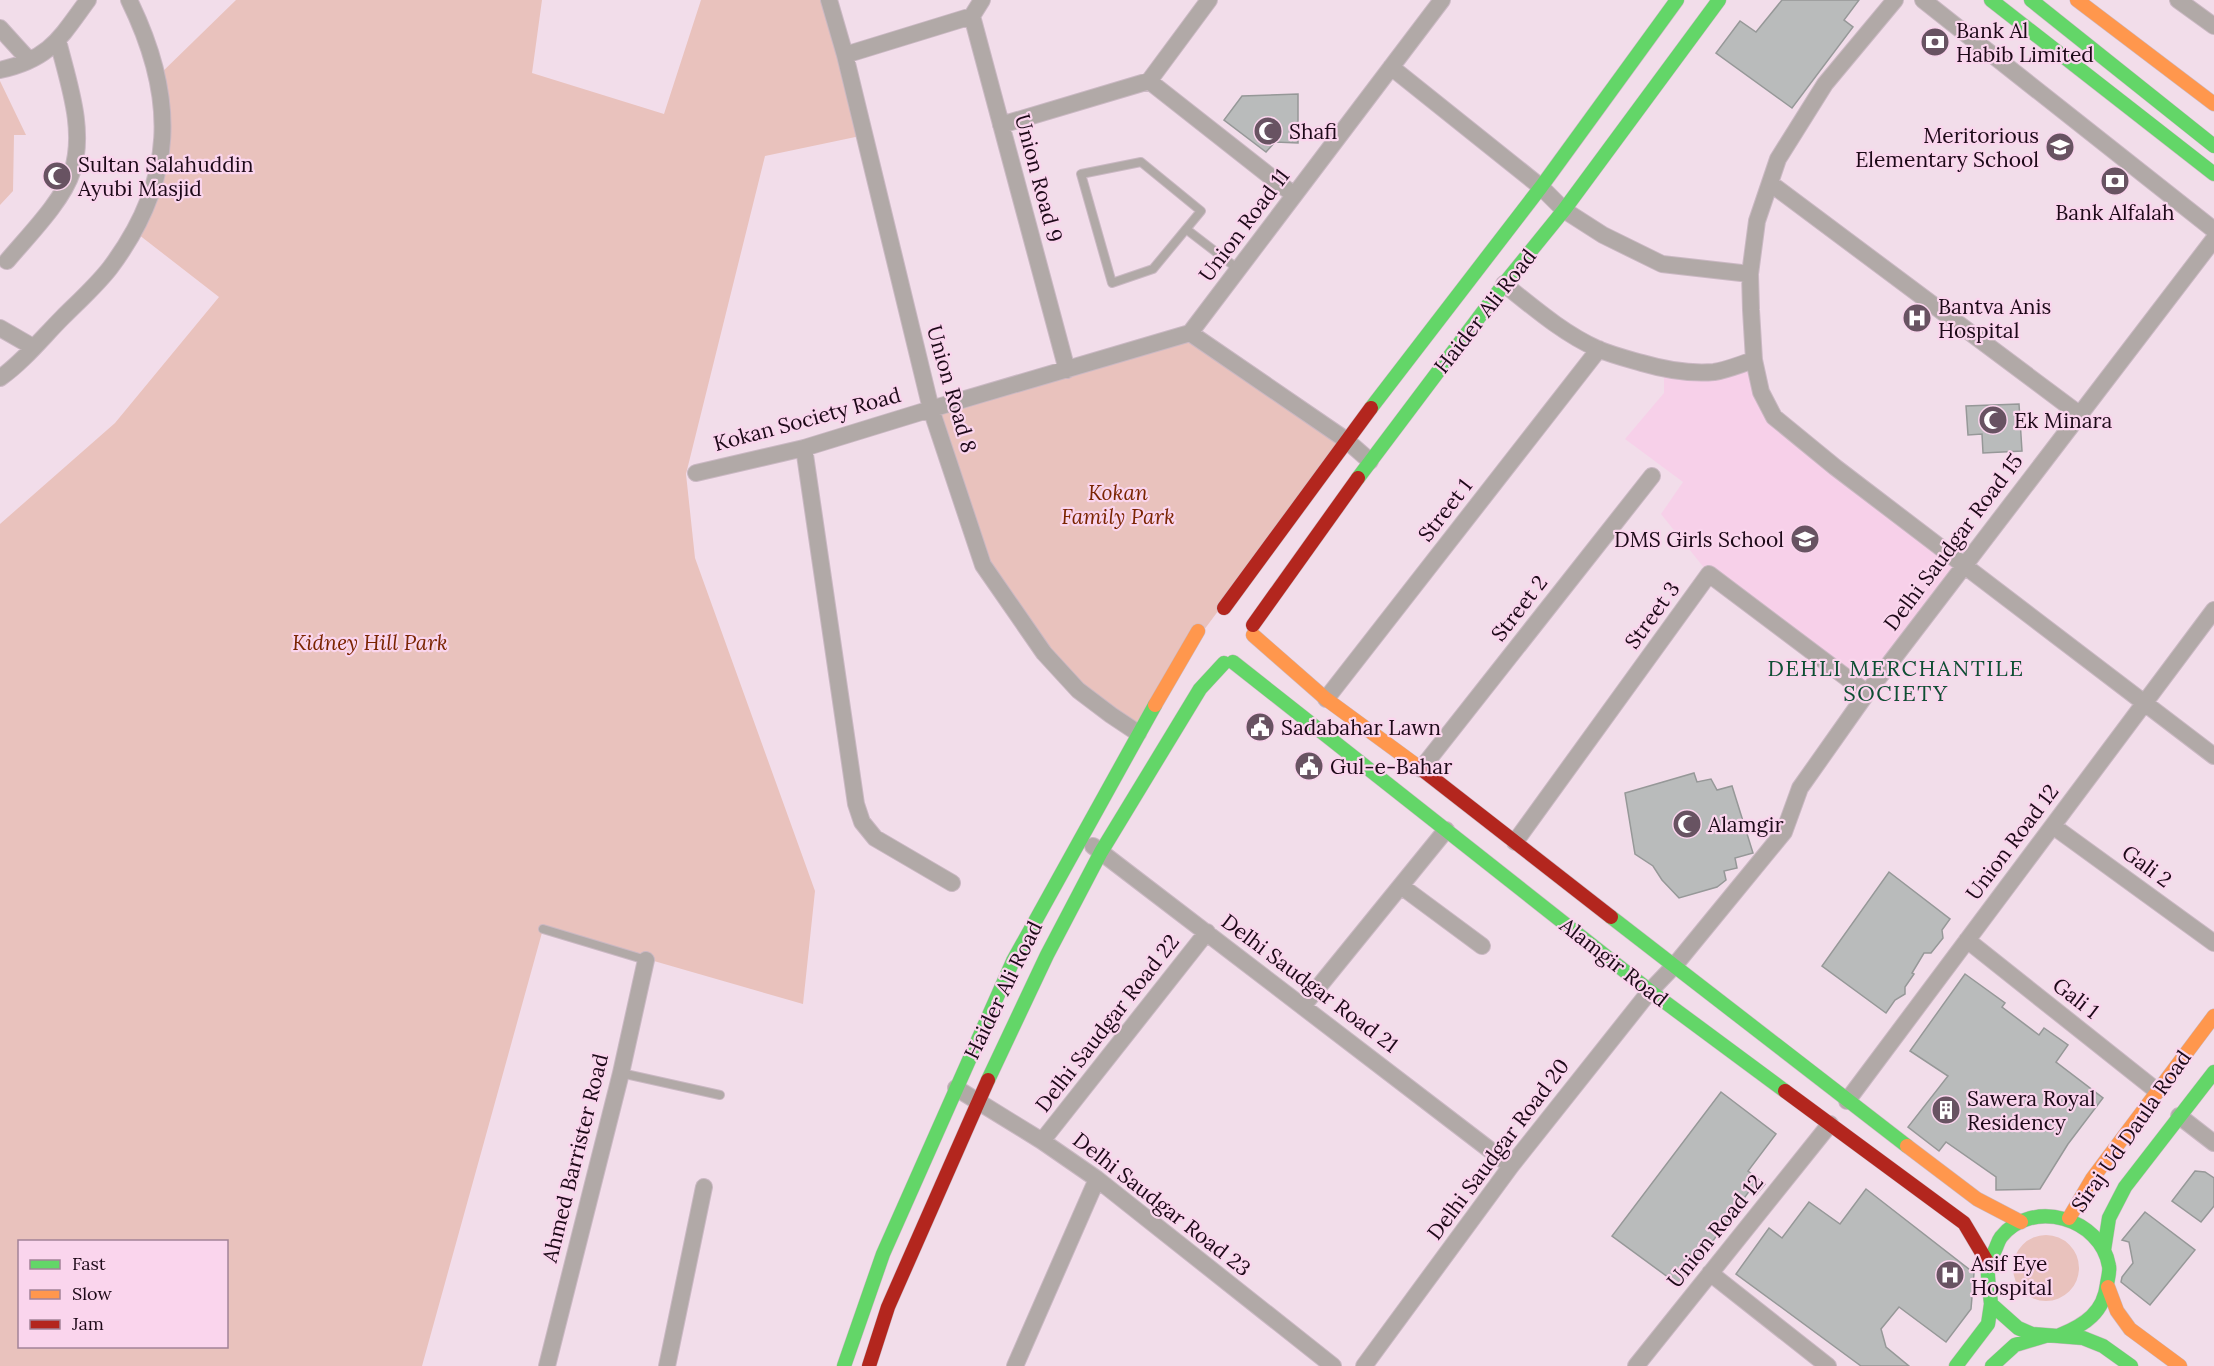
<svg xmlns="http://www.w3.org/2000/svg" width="2214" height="1366" font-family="Lora,serif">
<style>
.built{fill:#f7d0e9}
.green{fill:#e9c2bd;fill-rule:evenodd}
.building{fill:#b9bbbb;stroke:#969898;stroke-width:1.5}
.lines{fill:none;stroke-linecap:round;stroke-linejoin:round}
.lane-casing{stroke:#cab8c3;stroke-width:10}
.street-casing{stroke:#cab8c3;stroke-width:18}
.fast-casing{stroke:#cab8c3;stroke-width:15}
.slow-casing{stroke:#cab8c3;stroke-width:15}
.jam-casing{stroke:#cab8c3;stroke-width:15}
.lane{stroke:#b1a9a7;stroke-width:8}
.street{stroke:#b1a9a7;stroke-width:16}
.fast{stroke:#63d668;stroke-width:14}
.slow{stroke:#ff974d;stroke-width:14}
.jam{stroke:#b3261e;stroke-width:14}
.labels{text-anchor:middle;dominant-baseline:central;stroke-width:4.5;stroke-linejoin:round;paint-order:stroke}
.poi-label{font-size:21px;fill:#1d0918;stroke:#fad5ed;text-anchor:start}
.street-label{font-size:21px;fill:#1d0918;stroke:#fad5ed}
.park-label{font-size:21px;font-style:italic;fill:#7a2400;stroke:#fad5ed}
.neighbourhood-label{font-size:22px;letter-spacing:1.5px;fill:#0e4f33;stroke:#fad5ed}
</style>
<rect width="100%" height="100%" fill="#f2ddea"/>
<path class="built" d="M1754,360l20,57 189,147 -96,129 -158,-119 -48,-60 22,-32 -58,-43 39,-46v-23z"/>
<path class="green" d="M236,0h306l-10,73 132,41 37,-114h128l36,135 -100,21 -79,318 9,84 120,333 -12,113 -260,-75 -121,437h-422v-842l115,-101 104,-126 -85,-66 29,-85 -6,-69zM20,1242h206v104h-206z
M0,81l26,54h-12l-1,56 -13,14z
M1190,333l156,107 -169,226 -39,67 -60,-43 -95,-125 -52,-156z
M2013 1268a33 33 0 1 1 66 0a33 33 0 1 1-66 0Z"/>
<path class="building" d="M1782,0h77l-15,20 9,7 -61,81 -76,-55 24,-32 16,11z
M1298,94v49l-23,-1 -9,10 -42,-32 18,-24z
M2019,404l3,47 -39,2 -1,-19 -14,1 -2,-29z
M1694,773l3,9 14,-3 6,11 15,-4 21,67 -18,5 2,10 -13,3 2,9 -9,7 -38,11 -17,-18 -9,-14 -18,-12 -10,-61z
M1889,872l61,47 -8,11 1,8 -12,15h-7l-12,20 2,1 -9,13v7l-10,6 -9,13 -64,-47z
M1965,974l40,29 -3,4 37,28 5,-7 24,17 -12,17 47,36 -35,46 -28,45 -44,1v-13l-50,-35 -7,9 -31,-24 40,-51 -38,-25z
M1721,1092l55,42 -28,37 17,13 -9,11 -6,-5 -70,96 -68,-50z
M2195,1171l10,1 9,6v28l-13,16 -29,-21z
M1866,1189l108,84 -3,36 -25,33 -47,-35 -18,22 5,18 23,19h-48l-125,-92 33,-46 13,10 27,-36 31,22z
M2145,1212l50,38 -45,55 -29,-23 1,-5 11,-14 -4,-21 -7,-2z"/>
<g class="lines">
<g class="lane-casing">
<path id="lane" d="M1141,162l60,49 -48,58 -41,14 -31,-109z
M1186,229l52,40
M543,929l103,31
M621,1073l99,22"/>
</g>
<g class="street-casing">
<path id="street" d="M829,0l16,55 86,354 52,156 61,88 34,37 33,25 27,18
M982,0l-10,16 95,354
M1895,0l-70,84 -47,75 -21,62 -7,53 1,36 3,50 7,32 13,25 61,50 379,289
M1923,0l291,230
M2178,0l36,26
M0,28l29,32
M845,55l127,-39
M1391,67l150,120 23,23 39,25 59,29 88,10
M0,70c50,-11 60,-32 88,-70
M1149,81l60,-81
M1001,125l148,-44 145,114
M1770,183l309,231
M7,261c20,-24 56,-60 65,-89 14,-42 -4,-90 -14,-131
M1504,284c30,24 60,50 94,65 14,6 30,10 44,14 24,7 48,11 72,9 13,-2 27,-8 40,-12
M0,328l33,19
M1190,333l252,-333
M1190,333l156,107 24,21
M0,378c23,-16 43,-41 62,-60 16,-16 34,-32 48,-50 66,-88 67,-170 19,-268
M804,448l52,356 6,18 13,16 77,45
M696,473l108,-25 127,-39 259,-76
M1326,699l273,-350
M1421,769l231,-293
M2053,826l161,117
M1515,842l194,-268 158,119
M1093,846l418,320
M1401,886l81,60
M1967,940l190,151
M1303,1006l143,-176
M956,1088l86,53 55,38 236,187
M1847,1101l367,-491
M2179,1116l35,27
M1042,1141l165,-209
M1710,1273l118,93
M547,1366l74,-293 25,-113
M667,1366l37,-179
M1015,1366l82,-187
M1364,1366l147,-200 139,-175 25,-26 109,-133 16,-44 67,-95 347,-454
M1636,1366l194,-242"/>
</g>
<g class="fast-casing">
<path id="fast" d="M1991,0l223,174
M2031,0l183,146
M1371,408l170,-221 136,-187
M1358,478l146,-194 60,-74 155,-210
M1233,662l417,329 135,100
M1611,917l296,229
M988,1080l59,-125 54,-103 99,-163 24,-26
M2104,1250l5,-32 16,-31 89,-115
M2060,1335c25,-10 44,-23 47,-51 1,-6 3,-13 2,-18 -8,-48 -77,-68 -108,-29 -3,4 -4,9 -6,13 -3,6 -6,11 -7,17 -1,12 2,25 3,37l27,24 14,6 51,4 20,8 28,20
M844,1366l39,-112 130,-293 142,-256
M1956,1366l32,-42 3,-20
M1992,1366l23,-21 30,-9"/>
</g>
<g class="slow-casing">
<path id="slow" d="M2077,0l137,104
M1253,635l73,64 94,69
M1155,705l43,-74
M1907,1146l70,53 44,23
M2069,1218l23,-39 122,-163
M2108,1287l9,24 13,18 50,37"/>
</g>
<g class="jam-casing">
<path id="jam" d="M1224,608l147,-200
M1253,625l105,-147
M1420,768l191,149
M1785,1091l179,132 25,42
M869,1366l19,-59 100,-227"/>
</g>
<use href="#lane" class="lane"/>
<use href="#street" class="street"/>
<use href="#fast" class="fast"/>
<use href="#slow" class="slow"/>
<use href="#jam" class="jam"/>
</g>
<defs>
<g id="bank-disc" transform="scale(1.5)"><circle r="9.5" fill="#685362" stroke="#fad5ed"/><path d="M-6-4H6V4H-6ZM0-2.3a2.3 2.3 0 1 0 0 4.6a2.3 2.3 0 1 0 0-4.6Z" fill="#fff"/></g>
<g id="mosque-disc" transform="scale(1.5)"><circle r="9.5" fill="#685362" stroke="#fad5ed"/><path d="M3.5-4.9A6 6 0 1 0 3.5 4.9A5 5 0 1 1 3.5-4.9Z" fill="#fff"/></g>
<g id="school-disc" transform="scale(1.5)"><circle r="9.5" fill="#685362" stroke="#fad5ed"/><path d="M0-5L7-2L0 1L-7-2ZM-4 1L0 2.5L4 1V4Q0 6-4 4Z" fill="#fff"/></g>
<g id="hospital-disc" transform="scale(1.5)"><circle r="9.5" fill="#685362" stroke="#fad5ed"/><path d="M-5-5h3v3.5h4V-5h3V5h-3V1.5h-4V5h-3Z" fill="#fff"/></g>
<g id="civic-disc" transform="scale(1.5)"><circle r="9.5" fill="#685362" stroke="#fad5ed"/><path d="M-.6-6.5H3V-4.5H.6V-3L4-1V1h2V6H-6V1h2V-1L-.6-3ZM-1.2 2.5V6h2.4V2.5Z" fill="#fff"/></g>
<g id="building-disc" transform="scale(1.5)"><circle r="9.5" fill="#685362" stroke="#fad5ed"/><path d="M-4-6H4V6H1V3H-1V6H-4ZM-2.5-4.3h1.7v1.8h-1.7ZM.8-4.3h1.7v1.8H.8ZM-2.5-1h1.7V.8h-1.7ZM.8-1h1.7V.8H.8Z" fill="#fff"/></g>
</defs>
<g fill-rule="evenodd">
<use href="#bank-disc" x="1935" y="42"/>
<use href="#mosque-disc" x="1268" y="131"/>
<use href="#school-disc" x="2060" y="147"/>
<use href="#mosque-disc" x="57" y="176"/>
<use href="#bank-disc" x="2115" y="181"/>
<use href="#hospital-disc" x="1917" y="318"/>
<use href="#mosque-disc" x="1993" y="420"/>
<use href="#school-disc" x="1805" y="539"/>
<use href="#civic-disc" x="1260" y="727"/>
<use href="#civic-disc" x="1309" y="766"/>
<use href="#mosque-disc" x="1687" y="824"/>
<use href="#building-disc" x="1946" y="1110"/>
<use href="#hospital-disc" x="1950" y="1275"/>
</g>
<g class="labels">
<g class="poi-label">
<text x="1956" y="30">Bank Al<tspan x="1956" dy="24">Habib Limited</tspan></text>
<text x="1289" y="131">Shafi</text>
<text x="2039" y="135" text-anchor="end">Meritorious<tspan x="2039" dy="24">Elementary School</tspan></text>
<text x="78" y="164">Sultan Salahuddin<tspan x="78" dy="24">Ayubi Masjid</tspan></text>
<text x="2115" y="212" text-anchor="middle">Bank Alfalah</text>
<text x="1938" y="306">Bantva Anis<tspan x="1938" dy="24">Hospital</tspan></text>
<text x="2014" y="420">Ek Minara</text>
<text x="1784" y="539" text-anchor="end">DMS Girls School</text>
<text x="1281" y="727">Sadabahar Lawn</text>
<text x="1330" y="766">Gul-e-Bahar</text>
<text x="1708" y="824">Alamgir</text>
<text x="1967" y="1098">Sawera Royal<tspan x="1967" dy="24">Residency</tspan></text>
<text x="1971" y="1263">Asif Eye<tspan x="1971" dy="24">Hospital</tspan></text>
</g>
<g class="street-label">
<text transform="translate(1039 178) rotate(75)">Union Road 9</text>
<text transform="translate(1244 225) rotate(-53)">Union Road 11</text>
<text transform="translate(1485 311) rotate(-52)">Haider Ali Road</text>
<text transform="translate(952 389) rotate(74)">Union Road 8</text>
<text transform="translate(807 419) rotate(-15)">Kokan Society Road</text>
<text transform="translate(1445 510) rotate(-52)">Street 1</text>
<text transform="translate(1953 542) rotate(-53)">Delhi Saudgar Road 15</text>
<text transform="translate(1519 608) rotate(-52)">Street 2</text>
<text transform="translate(1652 615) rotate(-54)">Street 3</text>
<text transform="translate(2012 842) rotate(-53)">Union Road 12</text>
<text transform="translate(2147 866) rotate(36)">Gali 2</text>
<text transform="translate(1614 962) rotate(38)">Alamgir Road</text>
<text transform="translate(1310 983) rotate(37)">Delhi Saudgar Road 21</text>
<text transform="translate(1003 990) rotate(-64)">Haider Ali Road</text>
<text transform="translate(2076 998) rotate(38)">Gali 1</text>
<text transform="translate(1107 1023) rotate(-52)">Delhi Saudgar Road 22</text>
<text transform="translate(2131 1131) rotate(-55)">Siraj Ud Daula Road</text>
<text transform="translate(1498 1149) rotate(-53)">Delhi Saudgar Road 20</text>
<text transform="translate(575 1158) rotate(-76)">Ahmed Barrister Road</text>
<text transform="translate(1162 1204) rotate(38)">Delhi Saudgar Road 23</text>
<text transform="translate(1715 1231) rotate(-51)">Union Road 12</text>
</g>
<g class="park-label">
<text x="1118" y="492">Kokan<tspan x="1118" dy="24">Family Park</tspan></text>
<text x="370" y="642">Kidney Hill Park</text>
</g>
<g class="neighbourhood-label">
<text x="1896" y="668">DEHLI MERCHANTILE<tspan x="1896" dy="25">SOCIETY</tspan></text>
</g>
</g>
<rect x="18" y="1240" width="210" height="108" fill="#fad5ed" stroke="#a28398" stroke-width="1.5"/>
<rect x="30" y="1260" width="30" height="9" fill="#63d668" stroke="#a28398" stroke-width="1.5"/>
<text x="72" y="1270" font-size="18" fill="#1d0918">Fast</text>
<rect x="30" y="1290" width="30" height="9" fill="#ff974d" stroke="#a28398" stroke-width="1.5"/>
<text x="72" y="1300" font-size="18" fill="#1d0918">Slow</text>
<rect x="30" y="1320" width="30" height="9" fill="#b3261e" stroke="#a28398" stroke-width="1.5"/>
<text x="72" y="1330" font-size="18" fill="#1d0918">Jam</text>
</svg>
